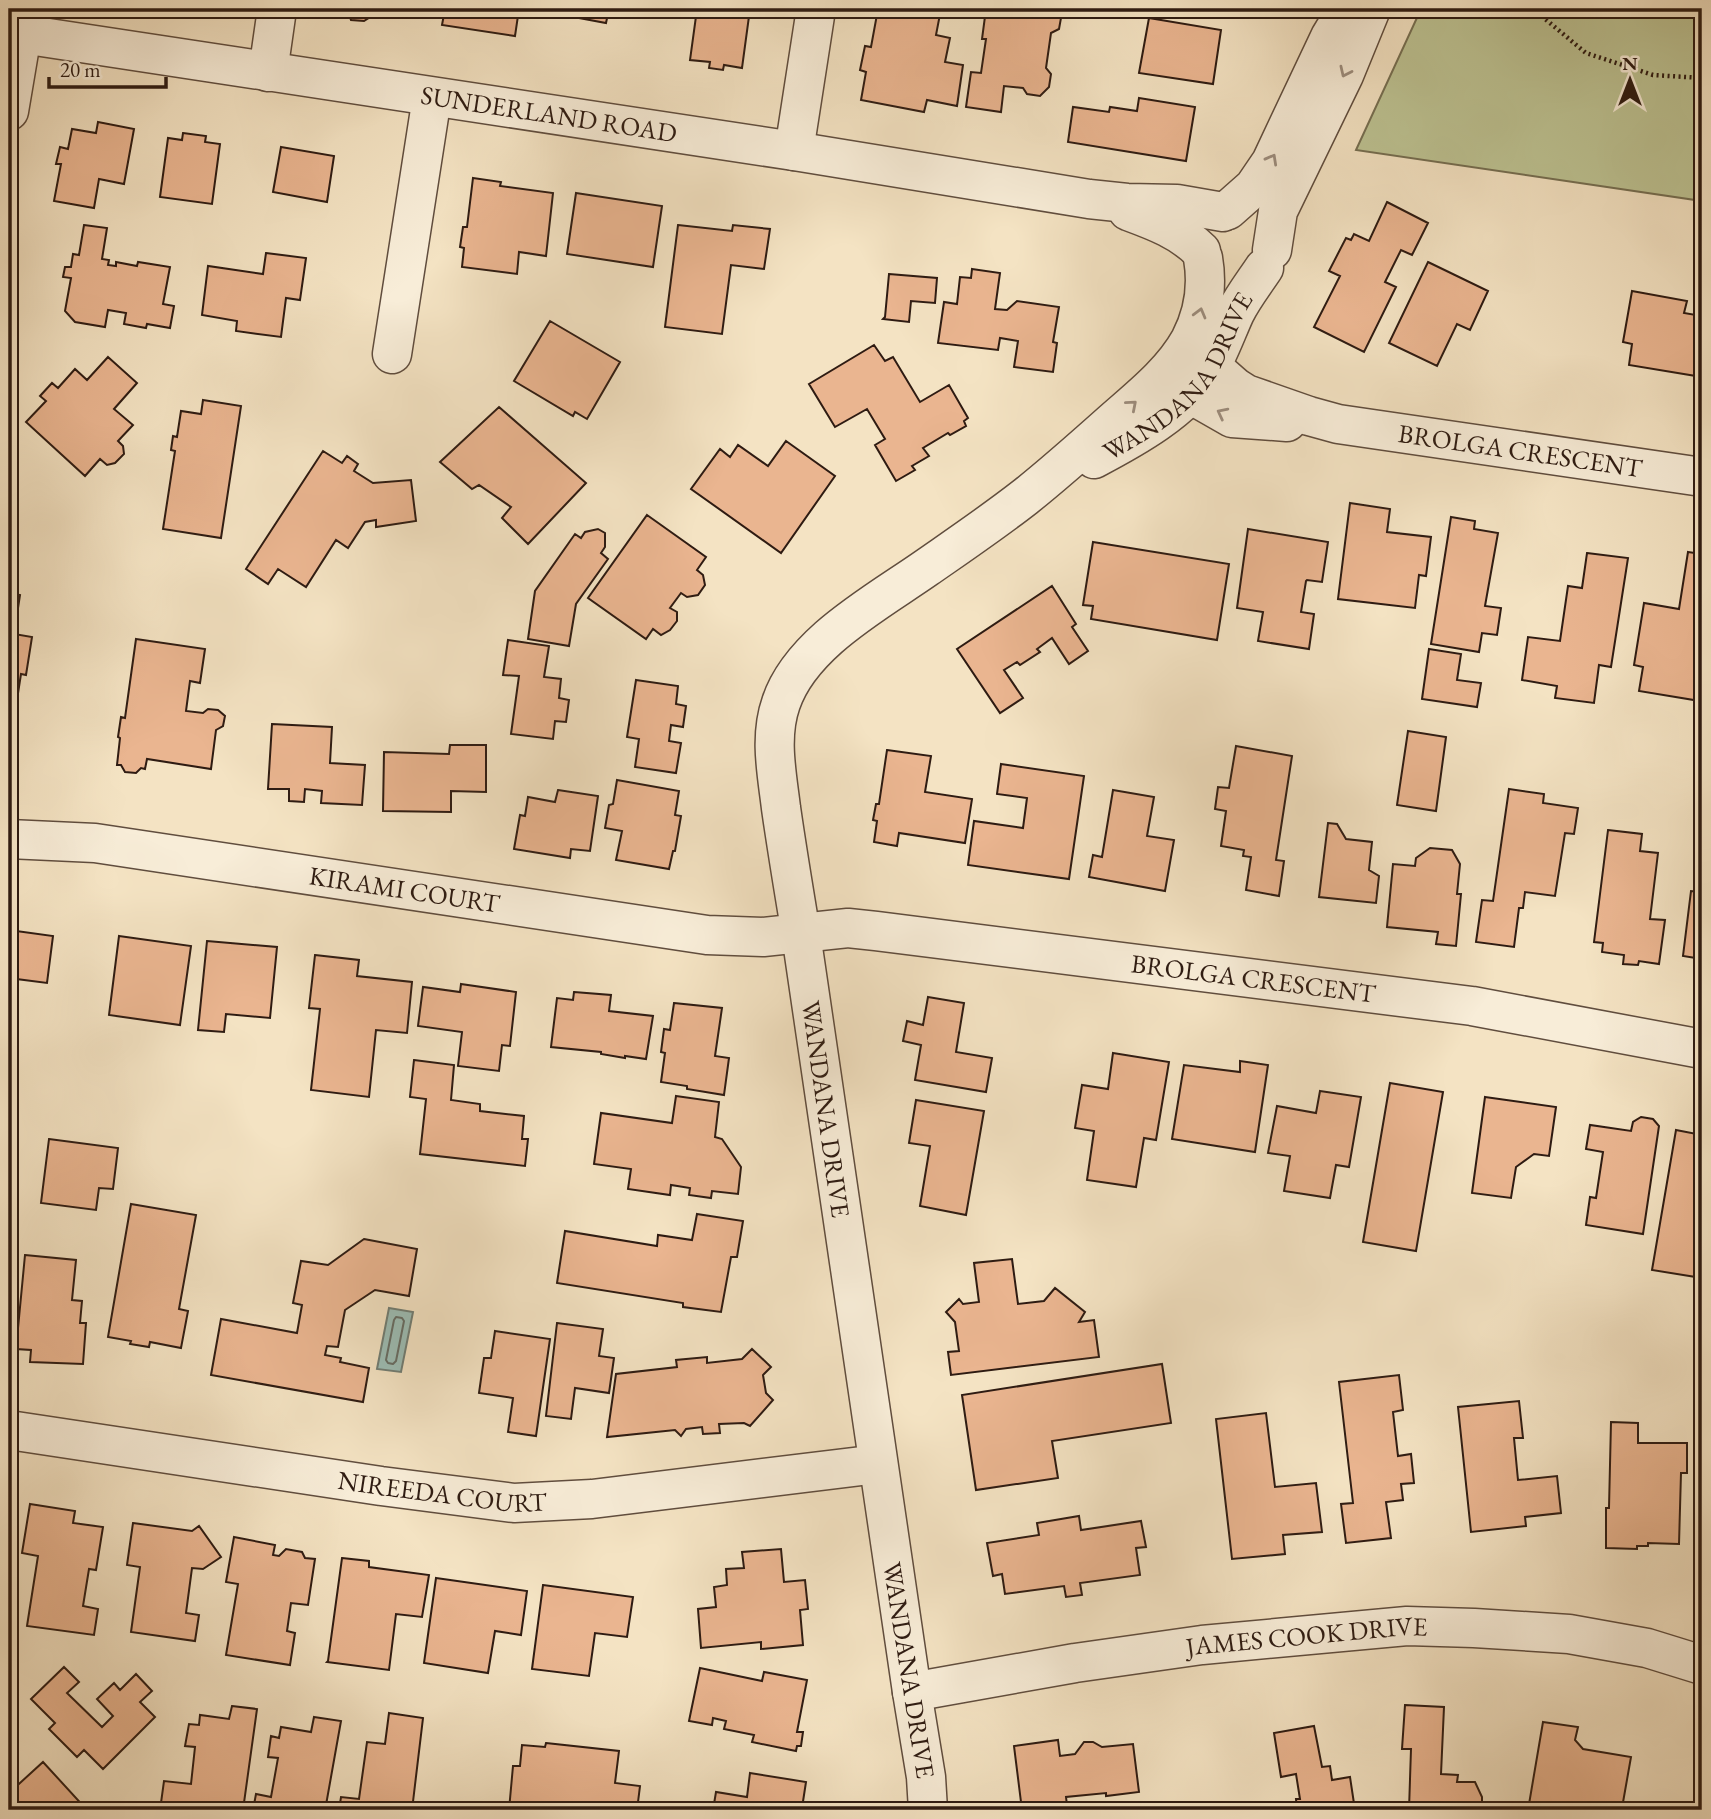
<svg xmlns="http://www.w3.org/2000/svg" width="1711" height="1819" font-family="'EB Garamond',serif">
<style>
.green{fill:#bdc393;stroke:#766f52;stroke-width:2}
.water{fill:#9cbeb6;stroke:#707d74;stroke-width:2}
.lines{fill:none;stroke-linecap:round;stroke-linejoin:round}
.shore{stroke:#656c64;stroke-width:2}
.building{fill:#eab590;stroke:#2e1b12;stroke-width:2}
.minor-casing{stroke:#604d3e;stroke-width:41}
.tertiary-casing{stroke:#604d3e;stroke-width:41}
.path{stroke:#2e1b12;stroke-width:4.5;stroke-dasharray:2 3.5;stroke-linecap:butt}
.minor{stroke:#f8edd8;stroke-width:38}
.tertiary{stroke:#f8edd8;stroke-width:38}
.oneway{stroke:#9d8e7f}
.labels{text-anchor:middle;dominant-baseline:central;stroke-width:7;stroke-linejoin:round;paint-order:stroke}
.street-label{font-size:26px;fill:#2e1b12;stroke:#f8edd8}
</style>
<rect width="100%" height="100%" fill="#f4e3c3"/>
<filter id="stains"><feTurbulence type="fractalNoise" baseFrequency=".00286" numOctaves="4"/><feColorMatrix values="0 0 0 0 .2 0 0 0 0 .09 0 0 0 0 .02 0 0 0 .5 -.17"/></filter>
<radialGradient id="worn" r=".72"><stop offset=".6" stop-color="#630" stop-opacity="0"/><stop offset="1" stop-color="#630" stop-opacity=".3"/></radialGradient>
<path class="green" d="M1421,9h281v192l-346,-51z"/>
<path class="water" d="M389,1308l24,4 -12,60 -24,-3z"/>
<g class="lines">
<path class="shore" d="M396,1317l6,1 2,3 -8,40 -3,3 -5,-1 -2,-3 8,-40z"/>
</g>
<path class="building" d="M347,9h26l-1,7 -8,5 -13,-1z
M445,9h74l-4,27 -73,-11z
M570,9h39l-3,14 -38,-7z
M697,9h53l-8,59 -18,-3 -1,5 -14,-2 1,-6 -20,-2z
M878,9h63l-5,26 14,3 -5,24 18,3 -6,41 -30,-6 -3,12 -63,-12 5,-28 -6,-2 5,-24 6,1z
M986,9h52l16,3 7,6 -2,11 -8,4 -5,35 5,6 -2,13 -9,9 -13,-2 -4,-6 -19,-2 -3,26 -35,-5 5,-35 10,1 5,-34h-4z
M1149,18l72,12 -8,54 -74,-11z
M1139,98l56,9 -9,54 -118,-19 5,-35 36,5 1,-5 27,4z
M98,122l36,7 -10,55 -25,-5 -5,29 -40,-7 7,-37h-5l4,-17 8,2 4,-20 24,4z
M183,133l23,3 -1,6 15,2 -8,60 -52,-7 8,-59 14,2z
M281,147l53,9 -7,46 -54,-10z
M473,178l28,4 -1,4 53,7 -7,63 -27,-4 -2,22 -55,-7 2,-19 -4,-1 3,-20h4z
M576,193l86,13 -9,61 -86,-13z
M1387,202l41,21 -16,32 -11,-5 -16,32 11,5 -32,65 -50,-25 26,-51 -11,-5 17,-33 5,2 3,-6 15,7z
M84,225l23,3 -5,31 7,1 -1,5 8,1v-4l21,4 1,-4 32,5 -7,37 11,2 -4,22 -23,-4 -1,4 -22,-4 2,-11 -18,-3 -3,17 -30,-5 -10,-11 6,-33 -8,-1 2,-10h6l2,-13 6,1z
M678,225l54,6 1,-6 37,4 -6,40 -33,-4 -9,69 -57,-7z
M266,253l40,5 -6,42 -14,-2 -5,39 -45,-6 1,-10 -35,-6 6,-49 55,8z
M1428,262l60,29 -18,39 -13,-6 -20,42 -48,-23z
M972,269l28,4 -5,36 12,1 10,-9 42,6 -6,35 4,1 -4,29 -39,-5 4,-26 -18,-3 -2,12 -60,-7 6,-41 13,2 3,-27 11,1z
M889,274l48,4 -2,25 -24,-2 -2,21 -26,-3 2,-2z
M1632,291l55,10 -3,12 18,3v61l-73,-12 3,-21 -9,-2z
M550,321l70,41 -33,57 -12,-7 -2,4 -59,-35z
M874,345l11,16 8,-4 27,45 29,-17 19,33 -4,3 2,5 -16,9 -2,-2 -25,15 6,8 -17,10 3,4 -19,11 -21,-36 10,-6 -18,-30 -32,18 -26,-43z
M108,357l29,26 -23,26 19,16 -15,16 5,5 1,8 -9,9 -8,2 -7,-6 -15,17 -59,-54 20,-21 -6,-5 12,-13 6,5 17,-19 12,11z
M203,400l38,6 -20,132 -58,-9 12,-78 -4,-1 2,-14 4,1 4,-26 20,3z
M499,407l87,76 -58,61 -26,-26 9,-11 -32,-22 -7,4 -32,-27z
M786,441l49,35 -54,77 -90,-64 29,-40 10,8 8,-12 30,21z
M323,451l19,12 5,-7 11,8 -4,7 19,12 38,-3 5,41 -40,6v-7l-11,2 -17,26 -12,-8 -30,47 -28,-18 -10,15 -22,-15z
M1350,503l40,6 -3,23 44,5 -5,39 -7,-1 -4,33 -77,-9z
M647,515l59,42 -9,13 6,5 2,10 -7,10 -11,2 -6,-4 -11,15 7,4v9l-7,9 -9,5 -8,-6 -7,10 -58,-41z
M1451,517l24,4 -1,8 24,4 -13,73 16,2 -4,27 -15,-2 -3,19 -48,-8z
M598,529l7,4v14l-4,6 7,6 -32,45 -7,42 -41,-7 7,-48 40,-57 6,4 4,-6z
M1248,529l80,13 -6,40 -15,-2 -1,1 -5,31 13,2 -5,35 -51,-8 5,-29 -26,-4z
M1093,542l136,22 -12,76 -126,-21 2,-13 -10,-1z
M1688,552l14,2v135l-2,12 -61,-10 4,-24 -9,-2 10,-62 35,6z
M1587,553l41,5 -17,109 -12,-2 -5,38 -39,-5 2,-12 -35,-6 6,-43 32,4 8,-55 14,2z
M1052,586l24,38 -4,3 16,24 -19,13 -17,-26 -15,11 3,3 -20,13 -3,-3 -13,8 19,28 -23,15 -43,-64z
M9,593l11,2 -6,39 18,3 -6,38 -5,-1 -7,45 -5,-1z
M136,639l69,10 -5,34 -10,-2 -4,30 17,2 5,-4 10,1 7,6 -2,10 -7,4 -5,39 -64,-10 -2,10 -4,-1 -5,5 -11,-1 -4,-7h-4l3,-27 -2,-1 3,-20 4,1z
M508,640l41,6 -5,31 17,2 -2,19 10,2 -3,22 -11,-1 -2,18 -42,-5 8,-58 -16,-1z
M1429,649l32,5 -4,26 24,3 -4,24 -55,-8z
M636,680l42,6 -2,18 10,2 -3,21 -12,-2 -2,16 12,2 -5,30 -41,-6 4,-28 -12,-2z
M272,724l60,3 -2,36 35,2 -3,40 -41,-2 1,-12 -17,-2 -1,13 -15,-1v-12h-21z
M1408,731l38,6 -10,74 -39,-6z
M450,745h36v47l-35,-1v21l-68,-1 1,-59 65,2z
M1236,746l56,10 -16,104 8,1 -5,35 -33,-6 5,-33 -8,-1 1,-6 -23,-4 5,-35 -11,-2 3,-22 11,1z
M887,750l44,6 -6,36 47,7 -7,44 -66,-10 -2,13 -23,-4 3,-21 -4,-1 3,-16h3z
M1001,764l83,12 -15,103 -101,-14 6,-44 49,7 4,-30 -30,-4z
M617,780l62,11 -4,24 6,1 -6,35h-2l-4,18 -53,-9 6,-29 -17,-3 4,-23 4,-1z
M1509,789l35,5 -1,9 35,5 -4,26 -9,-1 -10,63 -30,-4 -2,16h-4l-5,39 -38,-5 6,-42 11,1z
M558,790l40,6 -8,55 -19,-2 -1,9 -56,-9 6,-34 5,1 3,-19 27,5z
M1113,790l41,7 -7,39 27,4 -9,51 -76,-14 4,-22 9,2z
M1328,823l9,1 9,15 26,3 -3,28 10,6 -3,27 -57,-6z
M1608,830l34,4 -2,17 18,2 -8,66 15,1 -6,44 -20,-3 -1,4 -15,-1 1,-9 -22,-3 1,-9 -9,-1z
M1430,848l22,2 8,14 -3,30h4l-5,52 -20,-2 2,-12 -51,-5 6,-63 22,2 1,-8z
M1701,886h1v73l-19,-3 8,-65 10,1z
M9,930l44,6 -6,47 -38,-5z
M119,936l72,10 -11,79 -71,-10z
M207,941l70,6 -7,71 -44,-4 -2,18 -26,-2z
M315,955l44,5 -2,16 55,6 -5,51 -31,-3 -7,67 -58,-7 9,-81 -11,-1z
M461,984l55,8 -6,54 -8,-1 -3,26 -41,-5 4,-34 -44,-6 5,-39 37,5z
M574,992l37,3 -2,16 44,5 -7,43 -21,-3v2l-24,-4v-2l-50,-5 6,-49 16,2z
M928,997l36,6 -8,49 36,6 -6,34 -71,-12 6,-35 -18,-4 4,-20 16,4z
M674,1003l48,5 -7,48 14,2 -5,37 -37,-6v-3l-26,-4 4,-29 -4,-1 3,-23 6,1z
M1113,1053l56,9 -13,78 -12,-2 -8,49 -49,-7 7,-49 -19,-3 7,-43 26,4z
M414,1060l40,5 -3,35 29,4v7l44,5 -2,23h6l-3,27 -105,-12 6,-55 -16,-2z
M1240,1061l28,4 -13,87 -83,-13 12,-74 56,7z
M1390,1083l53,9 -27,159 -53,-9z
M1320,1091l41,6 -12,70 -13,-2 -6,33 -46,-7 6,-35 -22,-3 9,-47 39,7z
M676,1096l43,6 -4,35 7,2 19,28 -3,27 -26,-3 -1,7 -22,-3 1,-7 -19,-3 -1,10 -42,-6 3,-20 -37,-5 7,-51 71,10z
M1485,1097l71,10 -7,49 -15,-2 -18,13 -5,31 -39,-5z
M916,1100l68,11 -18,104 -46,-9 10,-60 -21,-3z
M1641,1117l12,2 6,7 -16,108 -57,-9 4,-28 6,1 7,-46 -17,-3 4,-24 41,6 2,-9z
M1676,1130l26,5v143l-50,-8z
M49,1139l69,9 -5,41 -14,-1 -3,22 -55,-7z
M131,1204l65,11 -17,94 9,2 -7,37 -31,-6 -1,5 -19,-3 1,-3 -23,-4z
M697,1214l46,7 -6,36h-6l-10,55 -38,-5v-4l-126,-20 8,-52 92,15 1,-11 34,5z
M364,1239l53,10 -8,47 -34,-6 -30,20 -7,37 -11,-1 -2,9 16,3 -1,4 29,6 -6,34 -152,-27 10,-56 76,14 5,-28 -9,-2 8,-42 27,4z
M25,1255l51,5 -4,40 10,1 -2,22h6l-3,41 -53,-2 1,-12 -15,-1z
M1012,1259l6,45 26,-3 11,-13 30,24 -6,10 15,-2 5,37 -148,18 -3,-23 11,-1 -4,-29 -9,-10 13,-13 4,5 16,-2 -5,-39z
M557,1323l46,6 -4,27 15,2 -5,35 -34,-5 -4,31 -25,-3z
M495,1331l55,8 -14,97 -28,-4 5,-34 -34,-5 5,-35h7z
M752,1349l19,18 -8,8 3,18 7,7 -23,26 -6,-3 -25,1 1,9 -17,1 -1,-7 -16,2 -5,7 -6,-6 -68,7 9,-63 61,-7 -1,-7 31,-3v6l35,-4z
M1162,1364l9,59 -119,18 6,37 -82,12 -14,-95z
M1399,1375l4,35 -10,2 5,44 13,-2 3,29 -13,1 2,16 -17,2 5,36 -45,5 -5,-39 12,-1 -14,-121z
M1519,1401l4,37h-9l4,42 39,-4 4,37 -36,4 1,9 -55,6 -13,-125z
M1266,1413l9,74 41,-4 6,49 -39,3 2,19 -53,5 -16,-140z
M1611,1422l27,1v20h49v30h-6l-2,71 -31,-1v3h-11v3l-31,-1v-40h3z
M30,1504l45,7 -2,12 30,4 -7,43 -7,-1 -6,37 15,3 -4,26 -67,-9 11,-70 -16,-3z
M1079,1516l2,14 60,-9 5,26 -10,1 4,27 -60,8 2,12 -16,2 -2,-11 -59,8 -3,-20 -9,2 -6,-33 52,-8 -2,-12z
M133,1523l59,8 7,-5 22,31 -18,12 -11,-1 -6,45 13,2 -4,26 -64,-9 9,-65 -13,-2z
M234,1537l41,8 -2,10 6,1 7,-7 16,3 3,6 10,1 -7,46 -17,-2 -4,28 8,2 -5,32 -64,-10 12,-71 -12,-2z
M781,1549l3,33 21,-2 3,29 -8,1 3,35 -42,4v-7l-60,6 -3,-39 18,-2 -2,-20 13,-2 -1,-16 18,-1 -2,-16z
M342,1558l27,3v6l60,8 -7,42 -26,-3 -7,56 -62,-8 1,-1z
M436,1578l91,13 -6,44 -26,-4 -7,42 -64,-10z
M543,1585l90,12 -6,40 -32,-4 -6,43 -57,-7z
M64,1667l15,15 -12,11 35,34 11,-11 -16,-17 17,-16 6,7 16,-16 16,17 -12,11 15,15 -52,52 -19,-19 -7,7 -28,-28 6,-6 -24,-24z
M700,1668l62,13 2,-9 43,8 -10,52h6l-2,14h-4l-1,5 -44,-9 2,-7 -30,-6 2,-8 -13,-3 -1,7 -23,-4z
M1405,1705l39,2 -3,67 17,1 -1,7h18l7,15v13h-73l2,-61h-9z
M232,1706l25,3 -14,101h-83l4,-29 27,3 4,-37 -10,-1 4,-22 10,1 1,-10 29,4z
M389,1713l34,5 -11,92h-73l2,-13 18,2 8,-57 18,2z
M314,1717l27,4 -15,84 8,1 -1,4h-80l3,-16 15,3 7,-39 -10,-1 3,-21 8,2 2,-11 30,5z
M1543,1722l35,5 -3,13 8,9 48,8 -9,51 -18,-3 -7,5h-69z
M1314,1726l8,41 8,-1 2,14 18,-3 5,33h-58l-1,-11h4l-4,-25 -15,3 -7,-44z
M1058,1740l2,16 15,-2 9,-12h9l9,5 31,-3 6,48 -33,4v-3l-40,4 1,8 -45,5 -8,-64z
M546,1743l73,8 -4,32 25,3 -3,24h-128l4,-44h7l2,-21 23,2z
M43,1762l44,48h-78v-17z
M750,1773l56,9 -4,26 11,2h-100l3,-18 31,5z"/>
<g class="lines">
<g class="minor-casing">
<g id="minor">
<path id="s1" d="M9,32l785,119 295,48 38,4 50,1 46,8"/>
<path d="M268,72l9,-63"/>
<path d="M9,111l13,-77"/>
<path d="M794,151l22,-142"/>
<path d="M1128,211c27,10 52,19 73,40"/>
<path d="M392,354l40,-257"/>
<path id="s2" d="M1211,366l24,21 11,7 63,22 29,8 364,53"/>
<path d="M1190,394l42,24 55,4"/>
<path id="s3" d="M9,839l86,4 612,92 56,2 85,-9 28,3 596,75 230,43"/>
<path id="s4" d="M9,1430l372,56 133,17 78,-4 286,-35"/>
<path id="s5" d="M912,1692l163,-29 127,-18 205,-19 67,2 95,6 78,14 55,17"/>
</g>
</g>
<g class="tertiary-casing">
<g id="tertiary">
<path d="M1228,210l26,-23 17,-25 59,-125 17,-28"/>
<path d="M1272,250l6,-39 66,-136 27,-66"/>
<path id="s6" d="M1094,459c40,-21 89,-48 114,-87 11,-19 18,-39 27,-59 8,-16 19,-30 29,-45"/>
<path d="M928,1810l-2,-33 -14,-85 -111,-758c-7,-42 -14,-84 -20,-126 -4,-34 -12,-71 0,-105 20,-60 95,-100 145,-135 33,-23 67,-46 99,-71 29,-23 57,-48 85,-73 28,-25 61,-50 80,-84 13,-25 18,-53 13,-82"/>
</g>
</g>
<path class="path" d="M1533,9l53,44 67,22 49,3"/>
<use href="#minor" class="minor"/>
<use href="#tertiary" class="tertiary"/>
</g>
<defs><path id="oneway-chevron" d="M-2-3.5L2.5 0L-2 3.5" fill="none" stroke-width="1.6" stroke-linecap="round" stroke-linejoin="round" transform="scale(1.75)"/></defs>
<g class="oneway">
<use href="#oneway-chevron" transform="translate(1345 72) rotate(115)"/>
<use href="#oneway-chevron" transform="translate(1272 159) rotate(-61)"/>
<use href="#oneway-chevron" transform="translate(1200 313) rotate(-75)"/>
<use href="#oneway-chevron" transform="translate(1132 405) rotate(-41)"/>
<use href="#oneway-chevron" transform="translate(1222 413) rotate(-153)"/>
</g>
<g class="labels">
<g class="street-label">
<text stroke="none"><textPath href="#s1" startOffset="546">SUNDERLAND ROAD</textPath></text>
<text stroke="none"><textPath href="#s6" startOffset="122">WANDANA DRIVE</textPath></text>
<text stroke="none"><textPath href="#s2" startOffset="326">BROLGA CRESCENT</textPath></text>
<text stroke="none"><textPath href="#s3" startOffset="399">KIRAMI COURT</textPath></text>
<text stroke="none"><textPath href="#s3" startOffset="1255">BROLGA CRESCENT</textPath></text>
<text transform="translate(826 1109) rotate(82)">WANDANA DRIVE</text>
<text stroke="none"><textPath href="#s4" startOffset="438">NIREEDA COURT</textPath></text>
<text stroke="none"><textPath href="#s5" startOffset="399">JAMES COOK DRIVE</textPath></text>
<text transform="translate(909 1670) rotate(81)">WANDANA DRIVE</text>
</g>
</g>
<rect width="1711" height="1819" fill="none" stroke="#f4e3c3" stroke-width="35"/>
<rect x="10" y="10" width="1690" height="1798" fill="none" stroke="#2e1b12" stroke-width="3.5"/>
<rect x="18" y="18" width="1676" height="1784" fill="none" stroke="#2e1b12" stroke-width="2"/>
<g transform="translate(1630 80)" stroke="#f8edd8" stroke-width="5" paint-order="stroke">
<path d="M0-5L12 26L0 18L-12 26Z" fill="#2e1b12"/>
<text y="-10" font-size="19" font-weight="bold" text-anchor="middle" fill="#2e1b12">N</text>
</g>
<path d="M49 77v10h117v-10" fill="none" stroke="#2e1b12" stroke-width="3.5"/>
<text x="60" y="77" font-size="21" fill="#2e1b12" stroke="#f8edd8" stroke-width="5" paint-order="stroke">20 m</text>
<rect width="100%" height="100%" filter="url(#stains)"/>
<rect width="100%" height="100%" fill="url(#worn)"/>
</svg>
